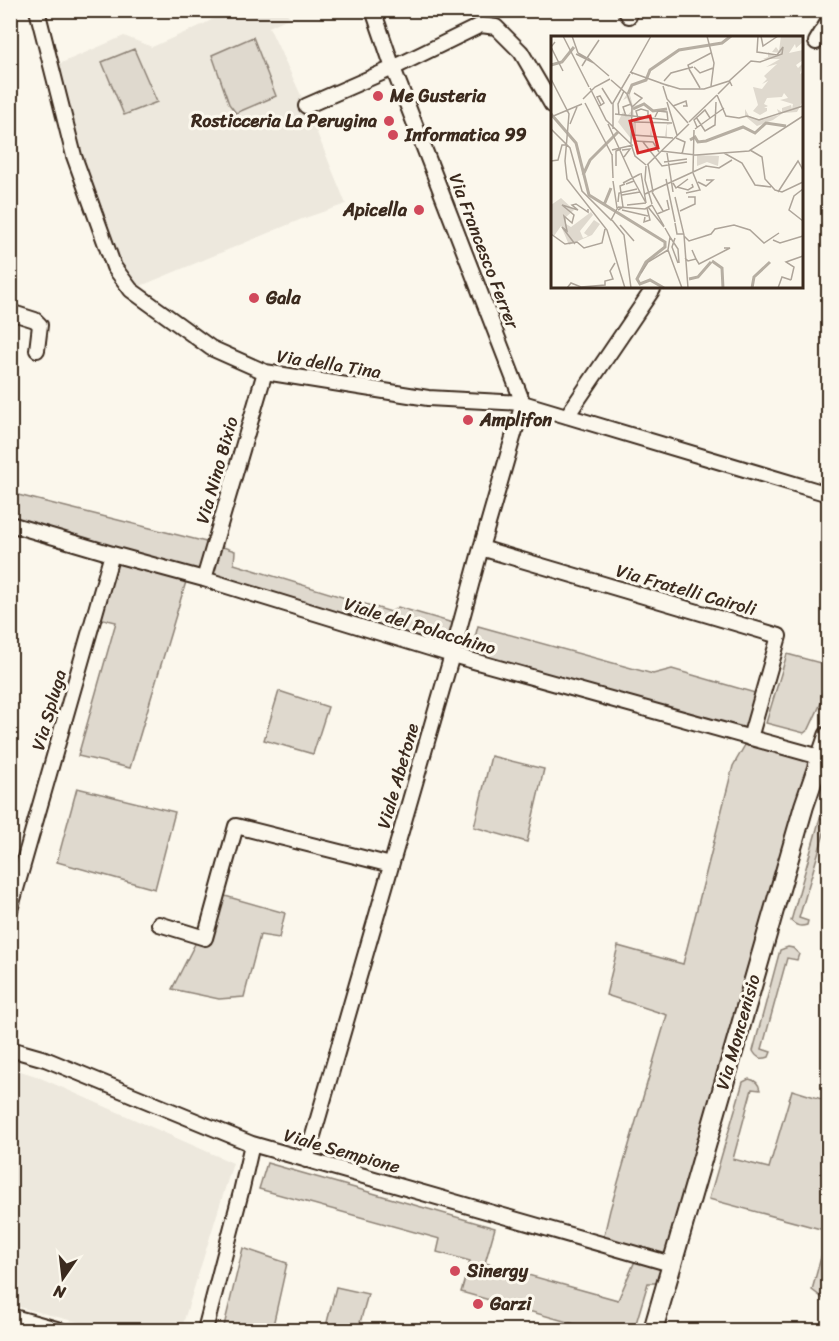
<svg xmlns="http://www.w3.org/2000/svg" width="839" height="1341" font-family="Sriracha,sans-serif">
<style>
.built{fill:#ede8dd}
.green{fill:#dfd9ce;stroke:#8d8276;stroke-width:1.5}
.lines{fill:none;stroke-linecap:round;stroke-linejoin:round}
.street-casing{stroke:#3b2a1e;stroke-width:18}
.secondary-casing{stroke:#3b2a1e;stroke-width:22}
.street{stroke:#fbf7ec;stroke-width:14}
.secondary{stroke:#fbf7ec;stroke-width:18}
.poi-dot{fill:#d1495b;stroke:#fbf7ec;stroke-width:2}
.labels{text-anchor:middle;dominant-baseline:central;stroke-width:6;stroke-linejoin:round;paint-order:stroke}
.poi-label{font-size:18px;font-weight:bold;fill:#3b2a1e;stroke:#fbf7ec;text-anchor:start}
.street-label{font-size:18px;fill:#3b2a1e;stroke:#fbf7ec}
.inset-river{fill:none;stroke:#b6aea2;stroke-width:3}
.inset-road{fill:none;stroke:#aea59a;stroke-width:1.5}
.view{fill:#d62828;fill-opacity:0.15;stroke:#d62828;stroke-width:3}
.inset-edge{fill:none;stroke:#3b2a1e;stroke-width:3}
</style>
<rect width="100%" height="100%" fill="#fbf7ec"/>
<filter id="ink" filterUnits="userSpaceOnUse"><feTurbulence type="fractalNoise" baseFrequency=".0167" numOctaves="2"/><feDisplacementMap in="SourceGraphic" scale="12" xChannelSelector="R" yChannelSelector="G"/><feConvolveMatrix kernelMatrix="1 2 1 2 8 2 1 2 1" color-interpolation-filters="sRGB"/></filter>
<g filter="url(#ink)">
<path class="built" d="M228,11h57l5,6 -21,10 37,79 40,98 -44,15 -171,71 -17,-23 -62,-200 72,-31 28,11 50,-22z
M11,1068l25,8 197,87 -52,167h-73l-97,-25z"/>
<path class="green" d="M253,37l23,59 -40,17 -7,-9 -17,-49z
M134,49l23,53 -33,13 -22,-53z
M10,493l204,51 21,7 -1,13 157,48 7,-5 62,18 -2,12 16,4 4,-15 175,48 19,-5 90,26 -12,43 70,19 -153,526h-19l-14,47h-38l-135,-38 9,-31 -33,-9 3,-13 -181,-50 8,-26 228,65 -10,35 133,37 20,-46 -36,-10 8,-34 57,-195 -61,-20 12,-49 65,18 50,-198 16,-28 -561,-163 -58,193 -52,-12 38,-134 -21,-5 17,-63 -101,-30z
M787,654l41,11v23l-19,41 -5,4 -38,-10z
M279,691l49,16 -15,47 -49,-14z
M491,756l53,13 -17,73 -53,-15z
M77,788l98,24 -20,77 -98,-27z
M820,818l8,2 -29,98 9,3 -1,4c-7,2 -11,1 -16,-4z
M218,894l67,19 -6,25 -19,-3 -16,62 -25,2 -47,-10 27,-53z
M788,947l5,1 6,6 -2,6 -10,-2 -25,91 9,3 -2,5c-8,3 -12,1 -16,-6l27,-101z
M749,1079c6,1 10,4 11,11l-8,-1 -19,70 36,9 23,-78 36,11v130l-119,-32 34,-117z
M828,1232v70l-16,-12z
M243,1248l44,15 -15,67h-49z
M336,1287l32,7 -10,36h-33z"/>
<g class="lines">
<g class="street-casing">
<path id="street" d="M37,10l37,146 40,111 17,23 80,58 54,24 163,26 95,5 305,91
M373,10l20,58 130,335
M625,10l4,6
M816,42l12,-20
M306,106l87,-38 88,-43 15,2 25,25 31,53
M10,312l25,8 5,5 -3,25
M567,416l86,-127v-3
M10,524l102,30 92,25 248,76 368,102
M481,548l298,88 -29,102
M204,579l61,-207
M10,910l102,-356
M159,924l46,14 31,-112 155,39
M10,1049l35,10 207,85 419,120
M306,1160l146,-505 29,-107 42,-145
M10,1316l50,14
M205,1330l36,-138 11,-48"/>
</g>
<g class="secondary-casing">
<path id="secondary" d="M653,1330l151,-524 24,-70"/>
</g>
<use href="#street" class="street"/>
<use href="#secondary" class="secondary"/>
</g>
</g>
<g class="poi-dot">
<circle cx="378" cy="96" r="6"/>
<circle cx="389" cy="121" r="6"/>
<circle cx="393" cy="135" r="6"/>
<circle cx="419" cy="210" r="6"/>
<circle cx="254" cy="298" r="6"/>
<circle cx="468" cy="420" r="6"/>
<circle cx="455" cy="1271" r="6"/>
<circle cx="478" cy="1304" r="6"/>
</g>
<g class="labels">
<g class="poi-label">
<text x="390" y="96">Me Gusteria</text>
<text x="377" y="121" text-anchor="end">Rosticceria La Perugina</text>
<text x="405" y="135">Informatica 99</text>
<text x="407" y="210" text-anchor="end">Apicella</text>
<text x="266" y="298">Gala</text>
<text x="480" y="420">Amplifon</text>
<text x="467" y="1271">Sinergy</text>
<text x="490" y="1304">Garzi</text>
</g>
<g class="street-label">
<text transform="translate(484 251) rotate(69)">Via Francesco Ferrer</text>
<text transform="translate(329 364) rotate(9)">Via della Tina</text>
<text transform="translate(217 470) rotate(-74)">Via Nino Bixio</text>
<text transform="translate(686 590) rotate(16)">Via Fratelli Cairoli</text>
<text transform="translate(420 626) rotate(17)">Viale del Polacchino</text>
<text transform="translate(49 710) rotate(-74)">Via Spluga</text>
<text transform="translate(398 776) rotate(-74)">Viale Abetone</text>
<text transform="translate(738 1032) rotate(-74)">Via Moncenisio</text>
<text transform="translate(342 1151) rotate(16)">Viale Sempione</text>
</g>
</g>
<g transform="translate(551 36)">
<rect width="252" height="252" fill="#fbf7ec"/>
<path d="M230,0h22v6l-7,6 -1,-4 -6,9 14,-3v10l-7,5 2,3 5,-5 -3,11 3,-2v29l-6,11 -14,1 -10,7 -16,6 -12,-10v-7l4,7 10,4 20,-5 -2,-6 5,3v-4l9,-3 1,4 1,-5 -13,-4 8,-2 -4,-5 -2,4 -15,1 -3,6 4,2 -4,2h3v3l-7,4 -7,-4 5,-6 -5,-18 9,2 6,-8 -6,3 5,-5 -3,-3 13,-12 -11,3 14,-8h-17l5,-2v-5l7,4 6,-3 -9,-1 4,-5 3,4zM81,49l-2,10 3,11 9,-2 -9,5 1,8 -5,2 2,5 4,-4 5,1 -4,1v13h14l1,-7 1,8h13l2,-13 4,1 -4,1v12l-32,-1 -3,4 -14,-18 5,-10 4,4 5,-6 -5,-12 -4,2 4,-6 -5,-4 7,4zM146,119l22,1 -1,10 -11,-4 -10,4zM10,162l13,12 -8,7v7l5,3 20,-15 2,3 -13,16 3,7 5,-2 -4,-3 10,-13 6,4 -8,11 -23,10 -8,-19 -7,10 -3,-3v-28z" fill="#dfd9ce"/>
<path class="inset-river" d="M0,29l11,-3 12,-15M77,58l4,-9 14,-5 4,-10 29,-20 43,-7 9,-7M82,73l11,-5 9,7 14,-2M0,78l25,29 13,52 76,47v5l-19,15 -9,17 3,5 10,-4 14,8M139,104l5,-3 3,5 8,-1 37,-14 12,6 11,-10 20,3M32,139l7,-15 28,-28M53,169l7,-17M161,225l10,7 1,20M138,243l9,-2 13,-15M201,252l2,-11 16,-15"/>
<path class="inset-road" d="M12,0l26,51M21,0l6,17M156,0l7,27 -3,23M210,0l2,10 15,-10M4,6l-4,5 12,24M27,17l9,5 -5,8M25,18l18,9M36,22l12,-18M37,22l21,18M143,31l6,6 13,-5M138,32l-1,-3 23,-12M138,33l11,19M80,36l20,-36M82,38l-3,-2 39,14M0,43l18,35 -4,47 2,18 40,51 18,58M60,44l16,14 5,13 -1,37M113,45l7,-8 22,-6M109,47l20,6h24l25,-8 22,-20 9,1 22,-8 1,-7 -6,8 -20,-3 1,-16M112,50l4,13 21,24M39,52l16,32 25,24M51,52l10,16M167,58l12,-12 2,4M166,59l9,21 13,2 8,-2 12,4 44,-14M32,63l12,-12 15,-8M116,66l10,33M34,67l27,52M48,70l2,-1 3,-2 -4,-7 -3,1 4,8M122,70l13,-5 1,5h-4M81,71l10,-9 -8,-5M64,78l53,6M68,79l-1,-11 6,-13M75,80l-3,-9 8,-3M0,81l31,-13M104,81l3,-6 9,1 1,9M145,81l9,14 10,-6 1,-23M87,82l-2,-7 5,-2 7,2v5M83,86l38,1M138,86l28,-27M19,88l7,-17M57,88l26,57 -8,3M146,91l-3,-7 11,-10 5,8M0,93l19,19 12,43 29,29 7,-13M62,93v-26l17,-29M144,93l29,-21M82,99l40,3M125,102l9,4 -3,12M83,105l19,1 6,10M92,106l19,24 25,-4M80,108l4,12 11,9M61,114l21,-5M71,114l8,-1 -6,8M199,114l12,7 3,22 10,11 7,2 21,-10M110,115l35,4 53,-4 54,-35M116,117l6,39M173,117l18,10 13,22 16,2M61,118l1,24M0,125l7,-1 4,-15h4M113,126l23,-3M97,128l5,28M96,129l42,-41M65,130v-15l5,-2M95,130l-1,14 7,24M142,136l1,-42M142,136l13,-6 13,2 13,-8M90,137l5,30M115,143l9,43M62,145l4,27M83,145l12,22M147,146l8,4 7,-6h-7M72,147l17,-9M122,147l3,5 12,-9M126,151l11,3 5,-3 -1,-3M252,153l-9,7 -5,14 14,11M101,156l11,19M227,156l20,-31 5,9M135,157l14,-3 -7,-17M94,158l48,-22M71,159l18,-3M124,161l9,38 4,53M67,166l1,-9 18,-4M76,169l19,-2M101,169l12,21M67,171l27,2 7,-4M97,171l16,20M67,174l5,-3 -3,-21 5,-2M71,174l26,6M129,175l15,-7v-7h-7M106,178l12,-5 -2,-9M94,181l-1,5 6,-2 -3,-12M61,184l12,15 7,53M124,187l2,11h7M69,189l14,16M114,192l5,9 -2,13 14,38M0,198l14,10 12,-2 7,6 18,-5 3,-14M133,200l5,5 22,-7 4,-5 19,-4 16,5 14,13 15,-10M119,201l8,12 1,14M124,202l-3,9 6,16M222,204l7,3 23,-7M24,208l-13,-17 5,4 -3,-15 8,7 2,-8 -12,-10 16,5 -6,-5 4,-1 12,8v-3M134,222l3,3 8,-2 -4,-9M145,223l3,5 31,-16h-6M90,237l7,-11 20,-12M240,244l3,-13 -8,-5 17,-6M16,252l4,-5 10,4 24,-2v-4l8,-2 -3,-8 5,-8M227,252l4,-11 9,3"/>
<path class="view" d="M99,80l8,32 -20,5 -8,-32z"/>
<rect width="252" height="252" class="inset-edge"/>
</g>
<rect width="839" height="1341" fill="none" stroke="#fbf7ec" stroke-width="36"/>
<rect x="18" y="18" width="803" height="1305" fill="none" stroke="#3b2a1e" stroke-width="2" filter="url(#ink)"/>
<g transform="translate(63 1278) rotate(194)" stroke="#fbf7ec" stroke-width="4.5" paint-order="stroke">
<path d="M0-4.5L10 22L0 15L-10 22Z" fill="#3b2a1e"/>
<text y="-9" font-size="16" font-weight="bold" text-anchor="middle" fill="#3b2a1e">N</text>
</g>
</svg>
